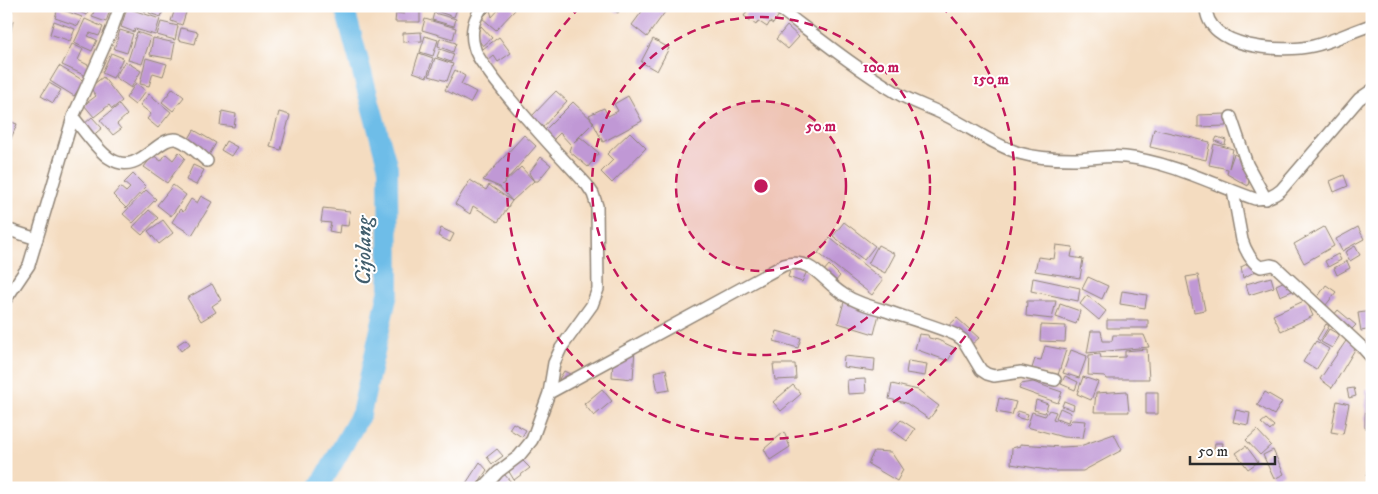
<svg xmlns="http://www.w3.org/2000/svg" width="1378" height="494" font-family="'IM FELL DW Pica',serif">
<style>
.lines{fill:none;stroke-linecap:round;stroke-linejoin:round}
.river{stroke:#6ebde8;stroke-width:20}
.building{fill:#c098d5}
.street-casing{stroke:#908476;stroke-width:14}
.street{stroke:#fff;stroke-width:11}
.ring{fill:none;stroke:#c2185b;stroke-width:2.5;stroke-dasharray:9 6}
.labels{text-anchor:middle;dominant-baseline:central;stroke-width:4;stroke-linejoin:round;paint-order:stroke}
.water-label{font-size:22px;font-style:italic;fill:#425e6d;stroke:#fff}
.centre{fill:#c2185b;stroke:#fff;stroke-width:2.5}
.ring-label{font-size:15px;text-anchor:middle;font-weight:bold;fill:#c2185b;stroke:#fff;stroke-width:4;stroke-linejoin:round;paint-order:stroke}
</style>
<rect width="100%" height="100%" fill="#fff"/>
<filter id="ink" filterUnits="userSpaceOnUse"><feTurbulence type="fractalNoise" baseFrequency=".02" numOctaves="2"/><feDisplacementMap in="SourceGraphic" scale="10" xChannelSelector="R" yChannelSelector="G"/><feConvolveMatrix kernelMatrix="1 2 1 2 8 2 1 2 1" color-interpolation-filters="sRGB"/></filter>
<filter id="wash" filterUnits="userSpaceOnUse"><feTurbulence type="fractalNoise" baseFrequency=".0096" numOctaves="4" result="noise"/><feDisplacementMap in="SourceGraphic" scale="20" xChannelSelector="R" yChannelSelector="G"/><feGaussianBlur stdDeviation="1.12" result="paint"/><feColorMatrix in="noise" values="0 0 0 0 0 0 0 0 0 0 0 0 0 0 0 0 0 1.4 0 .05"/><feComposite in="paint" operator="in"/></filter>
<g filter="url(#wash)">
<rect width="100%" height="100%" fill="#f4dcc0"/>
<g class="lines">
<path class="river" d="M319,488l42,-74 28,-125 -1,-121 -44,-162"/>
</g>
<g id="blocks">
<path class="building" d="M61,6h29l-3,9z
M96,6l15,1 -5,15 -14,-5z
M132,6h16l-2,6z
M151,6h13l-3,11 -12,-4z
M176,6h12l-6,19 -11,-4z
M404,6h16v16h-25l1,-9 8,1z
M437,6h21l-4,11 -18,-6z
M502,6h9l4,4 -19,20 -14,-12 8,-8 2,7z
M607,6h15l-4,7z
M646,6h15l4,6 -18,25 -15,-12z
M751,6h17l11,9 -6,9 -3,-2 -3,5 -9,-6 -2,4 -12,-9z
M58,8l24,9 -4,9 -23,-8z
M127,8l33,11 -5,16 -20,-6 -1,3 -13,-5z
M434,13l22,6 -2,7 -22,-6z
M6,18l7,2 -4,21h-3z
M85,19l18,8 -4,9 -9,-3 -2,3 9,4 -5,11 -18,-8z
M425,19l31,9 -3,11 -31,-9z
M54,21l21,8 -5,12 -20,-7z
M161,22l17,4 -3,14 -18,-5z
M481,26l11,12 -9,8 -7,-9z
M787,26l12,11 -11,12 -12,-10z
M181,28l17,4 -3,12 -17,-4z
M120,30l13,4 -6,19 -13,-4z
M137,32l14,5 -9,27 -14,-4z
M421,32l1,9 -19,1v-9z
M425,36l13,4 -5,16 -13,-4z
M499,37l12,16 -13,9 -4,-6 -6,5 -8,-10z
M153,38l22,5 -3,16 -22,-4z
M440,38l16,5 -3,9 -15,-6z
M653,39l16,9 -12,23 -16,-9z
M72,44l11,5 -5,11 12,6 -4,10 -24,-11z
M440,49l14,5 -3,8 -14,-5z
M111,53l12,5 -10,20 -11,-5z
M419,53l14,5 -6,19 -14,-5z
M146,58l21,6 -4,12 -10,-3 -4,13 -9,-2z
M435,58l18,6 -6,17 -18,-5z
M125,61l16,10 -10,17 -16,-11z
M59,66l25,15 -10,15 -24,-15z
M455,70l10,6 -4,8 15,8 -6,11 -25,-13z
M103,77l19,24 -10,8 -3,-4 -15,12 -10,-12 12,-9 -6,-9z
M49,83l12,7 -8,13 -12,-7z
M136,83l10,8 -11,14 -9,-7z
M173,88l11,9 -11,14 -11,-9z
M556,91l11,10 -25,27 -11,-11z
M149,94l22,18 -13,16 -11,-9 4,-5 -11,-9z
M628,96l14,25 -39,21 -14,-27 15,-7 4,8 10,-5 -4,-7z
M573,102l21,20 -20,20 6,-5 19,16 -11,14 -19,-16 2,-6 -11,-12 -7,7 -9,-9z
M119,105l8,10 -10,9 4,5 -8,6 -13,-15z
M222,111l14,3 -2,13 -14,-2z
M279,112l11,3 -9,35 -11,-3z
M1226,114v12l-28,1v-12z
M92,117l10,11 -11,9 -9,-11z
M6,120l11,4 -7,17 -4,-2z
M1154,129l56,13 -4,18 -56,-13z
M194,130l22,13 -7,12 -22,-13z
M630,132l16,16 -34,35 -11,-11 12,-12 -6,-6z
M524,135l12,11 -34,39 19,-18 13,14 -22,20 -14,21 -25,-16 -3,8 -15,-10 15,-24 16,10 3,-5 23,16 -12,-14 -17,-7z
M1217,137l9,3 -1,5 -10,-4z
M226,141l11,6 -6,9 -10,-6z
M1214,144l19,5 -4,19 5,-14 9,5 7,16 -2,11 -21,-12 1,-5 -19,-4z
M179,152l6,6 -18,25 -23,-16 9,-12 8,6 5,-7 7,6z
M541,157l10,8 -13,16h-4l-5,-8z
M193,165l11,5 -8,15 -10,-5z
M133,174l13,13 -20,21 -13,-13 7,-8 6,5 4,-4 -6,-5z
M1344,175l4,11 -14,6 -4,-11z
M173,185l13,10 -15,21 -14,-11z
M146,190l10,9 -23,24 -10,-9z
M201,196l11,6 -20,33 -20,-13 8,-13 3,3 8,-13 6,4z
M323,208l27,3 -2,15 -8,-1 -1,8 -10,-2 2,-8 -10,-1z
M149,210l9,8 -16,17 -9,-8z
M163,220l10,13 -14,11 -11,-13z
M844,222l31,24 -11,14 -31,-24z
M1324,227l10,19 -30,17 -10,-19z
M1358,227l6,12 -22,12 -6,-12z
M441,228l13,6 -4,8 -12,-6z
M830,238l53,42 -11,15 -54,-42z
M878,245l17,9 -10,19 -17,-9z
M1056,245l17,2 -2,10 12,2 -3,19 -45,-7 3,-14 16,2z
M1355,246l5,9 -10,6 -5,-9z
M1338,254l3,6 -13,7 -3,-6z
M1347,261l3,7 -13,7 -3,-7z
M1251,262l7,8 -15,8 -2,-11z
M792,265l15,6 -5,11 -14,-5z
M829,265l11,11 -6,7 -11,-11z
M1198,275l7,35 -11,2 -8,-35z
M1088,277l20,9 -6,13 -20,-10z
M1271,277l3,10 -25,8 -3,-11z
M1033,278l47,10 -2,13 -47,-10z
M1287,280l5,11 -12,5 -4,-11z
M212,284l9,16 -9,6 4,6 -15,9 -14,-23z
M1326,285l10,7 -10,13 -9,-7z
M1122,291l25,4 -2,13 -25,-4z
M1087,295l19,16 -7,9 -19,-16z
M1306,300l7,16 -32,15 -8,-16z
M1027,301h29l-4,18 -26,-3z
M844,302l35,12 -5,20 -36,-11z
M1060,304l20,7 -4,13 -20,-7z
M1338,310l18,15 -7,7 -16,-16z
M1372,311v18l-11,2 -3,-18z
M957,318l22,20 -7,6 -26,-16z
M1107,320h41v8h-41z
M1326,324l3,2 -9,15 -3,-2z
M1041,325l25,1 -1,16 -25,-1z
M1329,329l11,6 -8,13 -11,-6z
M777,331l24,7 -3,10 -24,-7z
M1091,331h10l2,10h9l1,-6h31l5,12 -62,6z
M919,334l9,1 1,3 9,2 17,8 -7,13 -33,-12z
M1372,335v19l-9,-10z
M1348,338l9,8 -25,42 -12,-9z
M186,339l4,5 -9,7 -4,-6z
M1316,341l13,8 -13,21 -13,-8z
M1045,346l21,4 -8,25 -27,-4 4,-12 6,1z
M635,348l-2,31 -21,-2 1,-18z
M1147,349l2,30h-42l-2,-3 -17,-1 1,-20 11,-1 1,4 24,-1v-6z
M1071,350l16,6 -8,22 -16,-5z
M844,356l31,3 -1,12 -31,-4z
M908,361l19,3 -2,12 -19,-3z
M773,364h22l1,15 -21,1z
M666,369l4,21 -12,2 -4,-20z
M564,371l6,3 -5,8 -6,-3z
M1065,376l13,6 -3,8 -14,-6z
M1083,377l15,5 -7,18 -14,-6z
M865,379l1,14 -18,1 -1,-14z
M1033,382l29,10 -4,11 -39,-14 2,-5z
M892,384l26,6 21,16 -10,13 -23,-16 -17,-4z
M793,385l8,9 -20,17 -8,-9z
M1354,388l2,8 -7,2 -2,-9z
M602,389l10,12 -18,15 -10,-12z
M1366,389h6v39h-7z
M1127,391l2,21h-35l2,-19z
M1146,392h12v22h-12z
M1265,392l17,10 -8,13 -17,-10z
M999,398l17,4 -4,13 -16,-3z
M1036,400l12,4 -3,9 -11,-3z
M1064,401l10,4 -1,5 -11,-4z
M1337,401l12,3 -6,30 -12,-2z
M1060,408l11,5 -3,9 -12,-4z
M1049,410l7,2 -3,7 15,5 4,-4 14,1 -3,17 -20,-1 -36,-10 5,-15 13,4z
M1236,410l14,3 -2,12 -15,-3z
M1018,411l10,3 -2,6 -10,-3z
M1266,419l8,7 -4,5 -9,-8z
M901,420l14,9 -8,12 -15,-11z
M513,423l13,7 -4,7 -13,-8z
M1257,430l14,15 -11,10 -14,-15z
M784,432l6,15 -20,13 -6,-11z
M1114,434l8,16 -39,21h-30l-42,-7 1,-16 8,-2v-2l42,3 18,-1z
M1215,443h8l-1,7 -8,-1z
M1246,446l12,16 -10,7 -12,-16z
M497,449l6,7 -11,8 -5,-7z
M1273,450l11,24 -10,5 -11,-24z
M874,451l17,1 12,18 -6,11 -29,-17z
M522,460l8,8 -16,12 -6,-10z
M1371,460l1,1v15l-5,-1z
M480,462l7,8 -12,18h-12z
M504,474l7,8 -4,6h-13z"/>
</g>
</g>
<g filter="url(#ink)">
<use href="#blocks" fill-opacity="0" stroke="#908476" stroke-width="1"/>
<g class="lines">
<g class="street-casing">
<path id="street" d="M483,6c-9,11 -13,26 -9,40 2,11 11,20 17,29 29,39 64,75 96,110l6,9 4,12 1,83 -6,16 -31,43 -7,15 -5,30 -17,47 -13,16 -21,16 -15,16
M776,6c40,30 78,61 121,87 15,9 32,14 48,22 25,12 48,30 74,38 17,5 36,6 53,6 18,0 35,-4 53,-2 46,5 87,27 130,42 11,0 18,-2 26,-9l78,-91 13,-9
M1206,6c-1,43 77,47 107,40 21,-5 39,-15 59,-21
M6,9l1,-3
M73,117c10,12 24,33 36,41 31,21 49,-26 70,-18 9,3 21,15 28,21
M1231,117l16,47 19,35
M1233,191l9,49c3,9 10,24 19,27l10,-2 4,1 88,82 9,10
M6,229l31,10
M6,299l23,-34 44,-148 39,-88 8,-23
M549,393l235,-128c28,-9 39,17 59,29 12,8 26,12 40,16 24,8 50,15 73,25l7,5 18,30 6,4 7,2 27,-4 34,8"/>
</g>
<use href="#street" class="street"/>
</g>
</g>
<circle cx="761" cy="186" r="85" fill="#c2185b" fill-opacity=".12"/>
<g class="ring">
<circle cx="761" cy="186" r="85"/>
<circle cx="761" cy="186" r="169"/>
<path d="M941 6A254 254 0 1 1 581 6"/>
</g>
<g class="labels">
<g class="water-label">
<text transform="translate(364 251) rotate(-89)">Cijolang</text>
</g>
</g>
<circle cx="761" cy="186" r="8" class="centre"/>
<g class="ring-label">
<text x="881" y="72">100 m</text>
<text x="991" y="84">150 m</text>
<text x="821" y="131">50 m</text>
</g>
<rect width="1378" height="494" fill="none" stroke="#fff" stroke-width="25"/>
<path d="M1190 456v8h85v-8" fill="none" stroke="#2b2b2b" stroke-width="2.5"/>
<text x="1198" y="456" font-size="15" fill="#2b2b2b" stroke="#ffffff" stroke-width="4" paint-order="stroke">50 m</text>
</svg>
